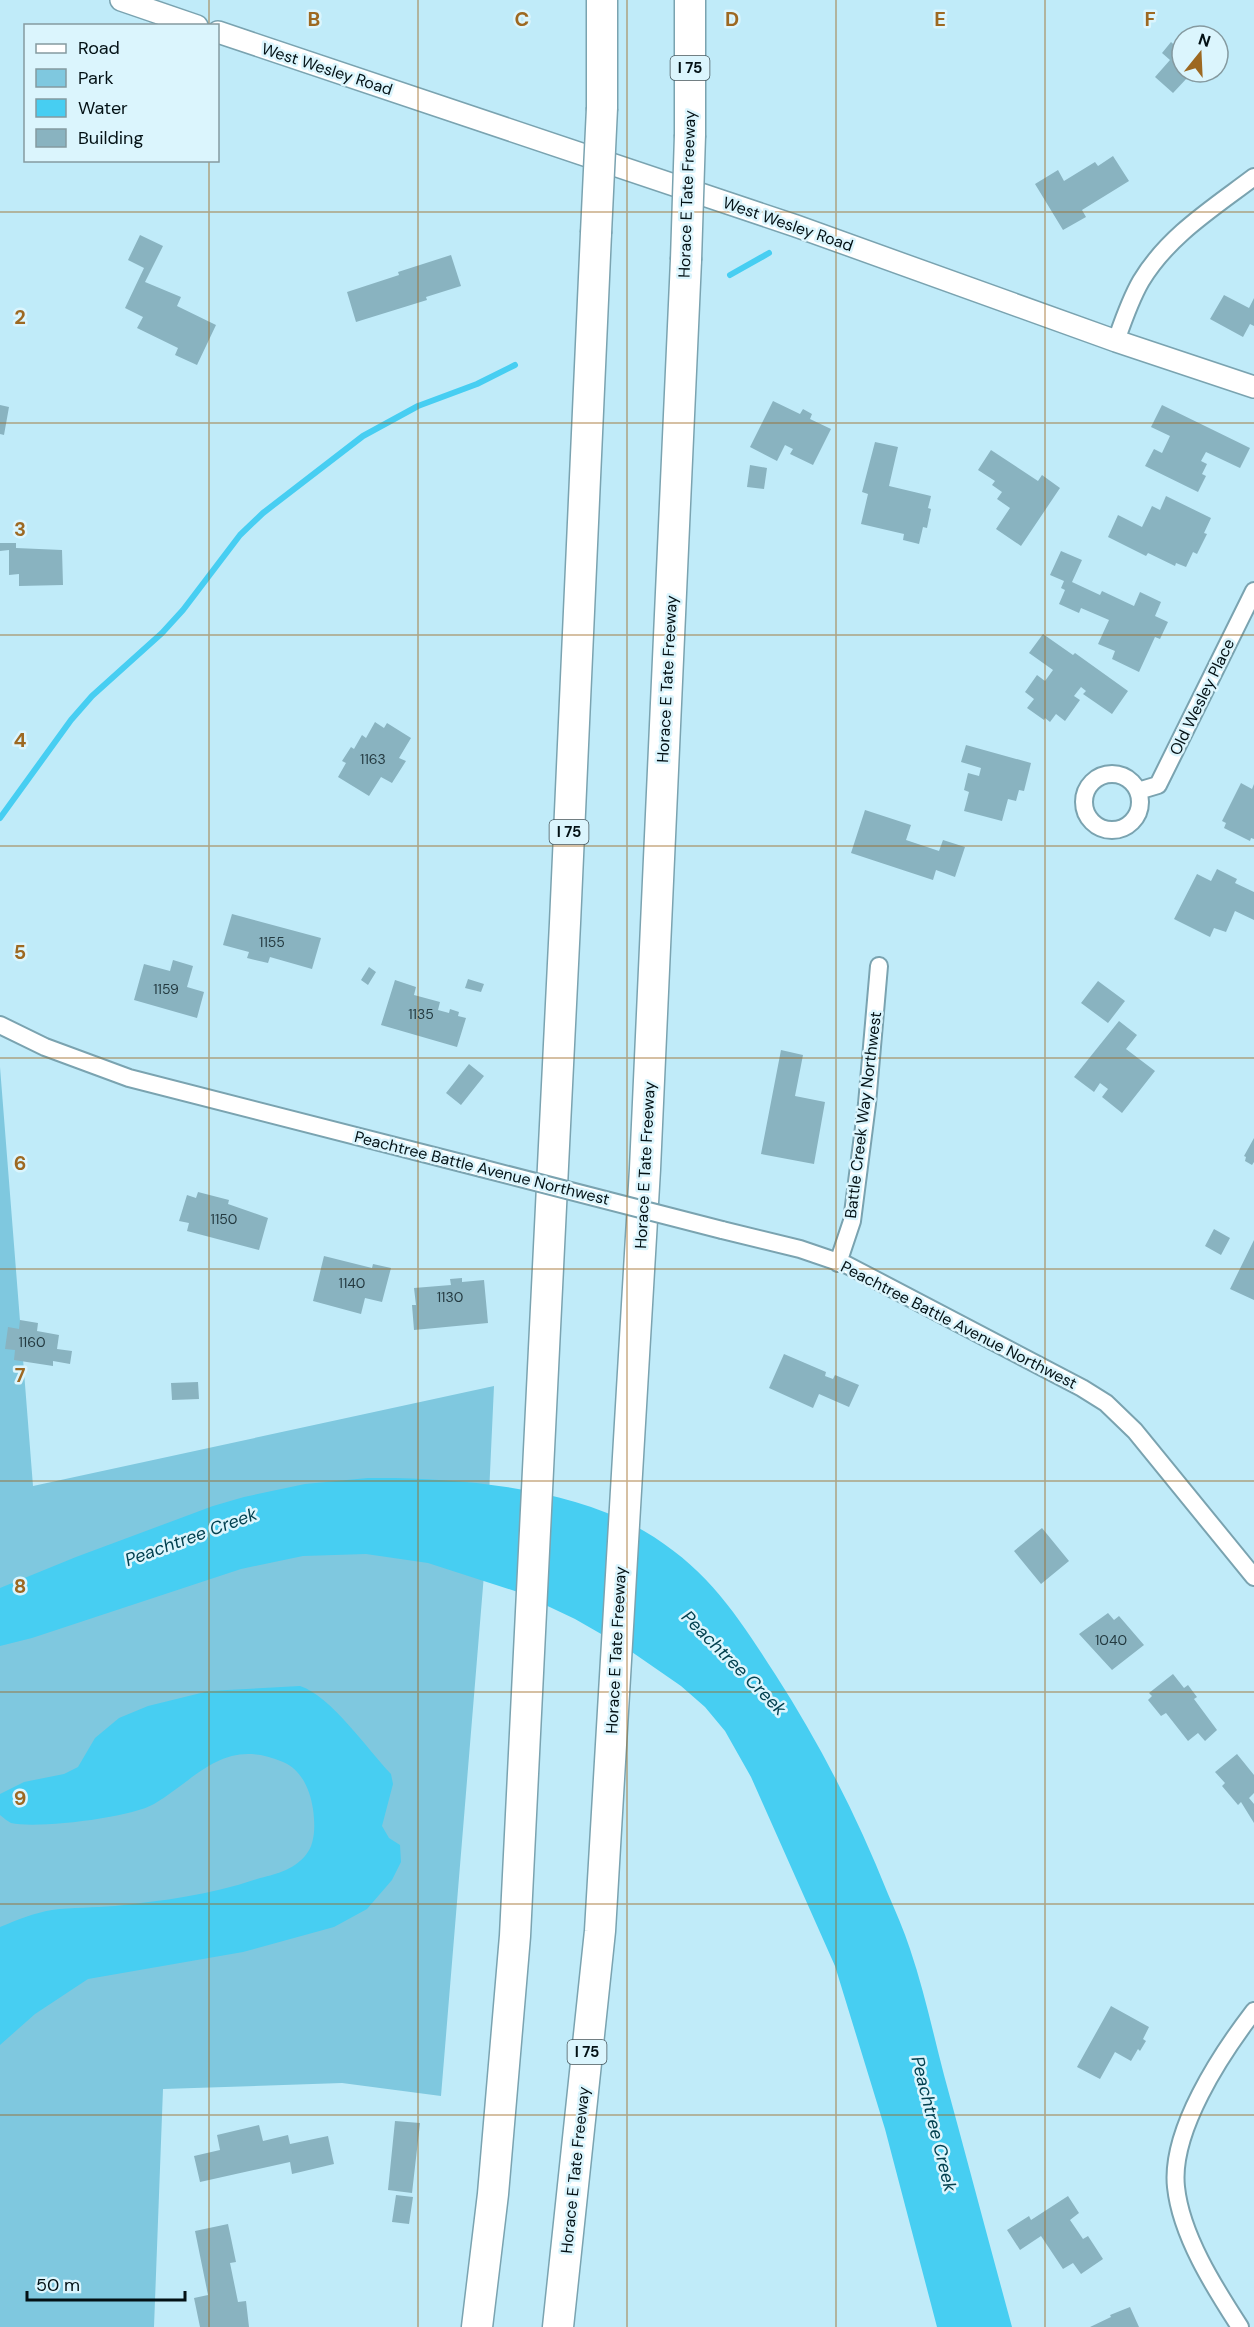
<svg xmlns="http://www.w3.org/2000/svg" width="1254" height="2327" font-family="'DM Sans',sans-serif">
<style>
.green{fill:#7fc8df}
.water{fill:#47cef2}
.lines{fill:none;stroke-linecap:round;stroke-linejoin:round}
.stream{stroke:#47cef2;stroke-width:6}
.building{fill:#89b3c0}
.minor-casing{stroke:#7aa3b0;stroke-width:20}
.tertiary-casing{stroke:#7aa3b0;stroke-width:24}
.motorway-casing{stroke:#7aa3b0;stroke-width:33}
.minor{stroke:#fff;stroke-width:16}
.tertiary{stroke:#fff;stroke-width:21}
.motorway{stroke:#fff;stroke-width:30}
.minor-bridge-casing{stroke:#7aa3b0;stroke-width:20;stroke-linecap:butt}
.motorway-bridge-casing{stroke:#7aa3b0;stroke-width:33;stroke-linecap:butt}
.minor-bridge{stroke:#fff;stroke-width:16}
.motorway-bridge{stroke:#fff;stroke-width:30}
.grid{fill:none;stroke:#9d6821;stroke-width:1.5;stroke-opacity:0.55}
.labels{text-anchor:middle;dominant-baseline:central;stroke-width:5;stroke-linejoin:round;paint-order:stroke}
.number-label{font-size:14px;fill:#243a40}
.shield{fill:#dbf5fd;stroke:#44555b;stroke-width:1.5}
.shield-label{font-size:15px;font-weight:bold;fill:#031115}
.street-label{font-size:16px;fill:#031115;stroke:#dbf5fd}
.water-label{font-size:18px;font-style:italic;fill:#034150;stroke:#dbf5fd}
.grid-label{font-size:20px;text-anchor:middle;font-weight:bold;fill:#9d6821;stroke:#dbf5fd;stroke-width:5;stroke-linejoin:round;paint-order:stroke}
</style>
<rect width="100%" height="100%" fill="#c0ebf9"/>
<path class="green" d="M0,1067l33,419 461,-100 -7,152 -46,558 -99,-13 -179,6 -9,238h-154z"/>
<path class="water" d="M368,1478c86,-1 202,9 276,53 63,37 93,84 131,143 45,70 82,142 113,220 8,18 16,37 22,55 14,41 23,84 34,126 23,84 45,168 68,252h-75l-52,-198 -50,-163 -84,-189 -26,-46 -20,-24 -24,-21 -52,-36 -54,-31 -57,-27 -90,-29 -62,-9 -63,2 -62,13 -209,69 -32,8v-58l76,-31 137,-51 31,-9 61,-13z
M300,1686c30,9 68,64 91,88l2,10 -11,42 7,12 11,7 1,17 -9,18 -25,29 -33,18 -91,25 -155,27 -53,35 -35,31v-118c17,-7 34,-14 52,-17 20,-3 42,-2 63,-4 48,-5 96,-11 142,-27 18,-5 35,-8 48,-23 11,-12 10,-32 8,-47 -3,-19 -11,-39 -30,-47 -59,-25 -84,15 -129,42 -24,14 -117,25 -143,19 -4,-2 -7,-5 -11,-8v-21l24,-12 40,-8 14,-7 17,-29 24,-20 29,-12 61,-15z"/>
<g class="lines">
<path class="stream" d="M730,275l39,-22
M0,818l71,-98 21,-24 70,-63 21,-23 57,-75 23,-22 100,-77 55,-30 59,-22 38,-19"/>
</g>
<path class="building" d="M1171,42l9,8 2,-2v24h20l-9,10 -5,-5 -15,16 -18,-16 15,-17 -8,-7z
M1113,156l16,25 -47,29 4,7 -23,13 -28,-46 23,-14 6,11 31,-19 3,4z
M140,235l23,11 -18,36 36,15 -4,9 39,19 -19,40 -22,-10 3,-7 -41,-20 6,-11 -18,-9 19,-40 -16,-8z
M451,255l10,31 -35,11 1,3 -71,22 -9,-30 52,-17 -1,-3z
M1224,295l25,13 5,-10v28l-4,-2 -7,13 -33,-18z
M773,401l27,13 3,-5 9,5 -2,5 21,10 -18,36 -23,-11 3,-5 -8,-4 -8,16 -27,-14z
M0,405l9,2 -5,28 -4,-1z
M1162,405l88,43 -10,20 -34,-16 -5,9 6,3 -5,10 4,2 -8,16 -53,-26 9,-17 8,4 8,-17 -19,-9z
M875,442l23,5 -9,39 42,10 -3,12 3,1 -4,19 -4,-1 -4,17 -16,-4 1,-6 -43,-10 7,-30 -6,-2z
M991,450l47,31 4,-6 18,13 -39,58 -25,-17 14,-21 -13,-9 5,-7 -10,-7 3,-4 -17,-11z
M750,465l17,3 -3,21 -17,-2z
M1166,496l45,22 -7,15 3,1 -10,20 -4,-2 -7,15 -10,-4 -1,3 -27,-13 -2,3 -38,-19 10,-22 24,12 10,-21 8,4z
M0,543h16v5l46,2 1,35 -44,1v-12l-10,1v-25l-9,1z
M1061,551l21,9 -10,22 28,13 2,-4 32,15 6,-14 21,10 -6,14 13,6 -8,17 -5,-2 -16,35 -27,-13 3,-8 -17,-7 11,-24 -28,-12 -2,5 -20,-9 6,-14 -4,-2 3,-7 -14,-6z
M1043,634l30,21 2,-2 53,38 -16,23 -29,-20 3,-3 -5,-4 -7,9 6,4 -15,21 -9,-7 -6,8 -5,-4 -1,2 -17,-12 7,-9 -9,-7 12,-17 8,6 8,-11 -24,-17z
M375,722l9,6 3,-5 24,15 -12,20 7,3 -14,22 -11,-6 -12,19 -31,-19 8,-14 -4,-2 9,-14 3,2 8,-14 4,3z
M966,745l65,18 -7,28 -5,-1 -3,11 -8,-2 -6,22 -38,-10 5,-19 -5,-2 4,-17 11,3 2,-8 -20,-6z
M1241,783l11,6 2,-5v55l-3,-1 -1,3 -26,-13 2,-5 -4,-2z
M865,810l46,15 -5,15 33,11 4,-11 22,7 -10,30 -19,-7 -3,10 -82,-27z
M1217,869l20,10 -2,4 19,9v28l-19,-9 -9,21 -12,-4 -4,9 -36,-18 23,-45 14,7z
M232,914l89,24 -9,31 -42,-12 -2,6 -21,-5 2,-6 -26,-7z
M173,960l20,6 -6,21 17,5 -7,26 -63,-18 10,-36 26,7z
M369,967l7,5 -8,13 -7,-5z
M468,979l16,5 -3,8 -16,-4z
M395,980l21,7 -2,8 26,7 -2,8 11,3 1,-4 9,3 -1,4 8,2 -9,29 -76,-22z
M1098,981l27,20 -17,22 -27,-20z
M1119,1021l18,14 -11,14 29,22 -33,42 -20,-16 6,-8 -8,-6 -6,9 -20,-15z
M781,1050l22,5 -8,41 30,6 -11,62 -53,-10z
M469,1064l15,12 -23,29 -15,-12z
M1254,1138v24l-2,3 -7,-4 1,-4 -2,-1z
M198,1192l31,8 -1,4 40,14 -9,32 -72,-19 2,-8 -10,-2 8,-26 9,3z
M1214,1229l16,9 -9,17 -16,-9z
M1254,1240v60l-24,-11z
M324,1256l48,12 1,-4 18,4 -9,34 -17,-4 -4,16 -48,-13z
M462,1278v4l22,-2 4,43 -74,7 -2,-25h4l-2,-17 37,-3 -1,-6z
M20,1320l18,3 -1,8 22,4 -2,14 15,2 -2,13 -17,-3v5l-39,-6 1,-10 -10,-1 3,-22 11,2z
M784,1354l42,18 -1,4 8,3 2,-4 24,10 -10,22 -30,-13 -6,14 -44,-20z
M198,1382l1,17 -27,1 -1,-17z
M1042,1528l27,33 -28,23 -27,-33z
M1108,1613l6,7 5,-4 25,29 -32,25 -33,-36z
M1173,1674l11,14 4,-3 9,12 -3,2 23,31 -12,11 -7,-8 -10,8 -22,-28 -5,3 -13,-16 4,-4 -3,-3z
M1237,1754l17,21v18l-5,5 5,6v19l-13,-21 -3,3 -16,-19 3,-3 -10,-11z
M1111,2006l38,21 -6,12 3,2 -6,10 -2,-2 -7,12 -16,-9 -15,27 -23,-12z
M395,2121l25,2 -8,70 -24,-3z
M259,2125l4,16 25,-6 2,9 38,-8 6,28 -42,10 -2,-12 -90,20 -6,-26 26,-6 -3,-15z
M396,2195l17,2 -4,27 -17,-2z
M1068,2196l11,17 -9,7 13,19 5,-3 15,23 -22,15 -8,-11 -10,6 -22,-33 -21,14 -13,-20 22,-14 2,4z
M228,2224l8,38 -6,1 8,39 8,-1 3,26h-49l-6,-29 14,-3 -13,-64z
M1130,2307l9,20h-49l21,-10 -1,-2z"/>
<g class="lines">
<g class="minor-casing">
<path id="minor" d="M1116,341c7,-20 14,-41 25,-60 27,-45 72,-73 113,-104
M1084 802a28 28 0 1 1 56 0a28 28 0 1 1-56 0Z
M1138,791l20,-6 96,-194
M0,1025l45,22 84,31 352,90
M722,1230l78,19 47,16 235,123 24,15 29,28 119,146
M838,1263l14,-42 15,-117 12,-138
M1240,2327c-26,-40 -59,-92 -64,-140 -6,-56 45,-133 78,-176"/>
</g>
<g class="tertiary-casing">
<path id="tertiary" d="M121,0l76,26
M218,32l578,194 320,115 138,46"/>
</g>
<g class="motorway-casing">
<path id="motorway" d="M602,108v-108
M690,135v-135
M477,2327l16,-133 22,-258 50,-1013 31,-690
M558,2327l42,-396 45,-762 41,-909"/>
</g>
<use href="#minor" class="minor"/>
<use href="#tertiary" class="tertiary"/>
<use href="#motorway" class="motorway"/>
<g class="minor-bridge-casing">
<path id="minor-bridge" d="M481,1168l241,62"/>
</g>
<g class="motorway-bridge-casing">
<path id="motorway-bridge" d="M596,233l6,-125
M686,260l4,-125"/>
</g>
<use href="#minor-bridge" class="minor-bridge"/>
<use href="#motorway-bridge" class="motorway-bridge"/>
</g>
<path class="grid" d="M209,0v26M418,0v2327M627,0v2327M836,0v2327M1045,0v2327M209,160v2167M0,212h1254M0,423h1254M0,635h1254M0,846h1254M0,1058h1254M0,1269h1254M0,1481h1254M0,1692h1254M0,1904h1254M0,2115h1254"/>
<g class="labels">
<g class="number-label">
<text x="373" y="759">1163</text>
<text x="272" y="942">1155</text>
<text x="166" y="989">1159</text>
<text x="421" y="1014">1135</text>
<text x="224" y="1219">1150</text>
<text x="352" y="1283">1140</text>
<text x="450" y="1297">1130</text>
<text x="32" y="1342">1160</text>
<text x="1111" y="1640">1040</text>
</g>
<g class="shield">
<rect x="670.5" y="56" width="39" height="24" rx="4.5"/>
<rect x="549.5" y="820" width="39" height="24" rx="4.5"/>
<rect x="567.5" y="2040" width="39" height="24" rx="4.5"/>
</g>
<g class="shield-label">
<text x="690" y="68">I 75</text>
<text x="569" y="832">I 75</text>
<text x="587" y="2052">I 75</text>
</g>
<g class="street-label">
<text transform="translate(327 69) rotate(18)">West Wesley Road</text>
<text transform="translate(687 194) rotate(-88)">Horace E Tate Freeway</text>
<text transform="translate(788 224) rotate(19)">West Wesley Road</text>
<text transform="translate(667 679) rotate(-87)">Horace E Tate Freeway</text>
<text transform="translate(1202 697) rotate(-64)">Old Wesley Place</text>
<text transform="translate(863 1115) rotate(-83)">Battle Creek Way Northwest</text>
<text transform="translate(645 1165) rotate(-87)">Horace E Tate Freeway</text>
<text transform="translate(482 1168) rotate(14)">Peachtree Battle Avenue Northwest</text>
<text transform="translate(959 1325) rotate(27)">Peachtree Battle Avenue Northwest</text>
<text transform="translate(616 1650) rotate(-87)">Horace E Tate Freeway</text>
<text transform="translate(575 2170) rotate(-84)">Horace E Tate Freeway</text>
</g>
<g class="water-label">
<text transform="translate(191 1537) rotate(-20)">Peachtree Creek</text>
<text transform="translate(734 1663) rotate(45)">Peachtree Creek</text>
<text transform="translate(934 2124) rotate(76)">Peachtree Creek</text>
</g>
</g>
<g class="grid-label">
<text x="314" y="26">B</text>
<text x="522" y="26">C</text>
<text x="732" y="26">D</text>
<text x="940" y="26">E</text>
<text x="1150" y="26">F</text>
<text x="20" y="324">2</text>
<text x="20" y="536">3</text>
<text x="20" y="747">4</text>
<text x="20" y="959">5</text>
<text x="20" y="1170">6</text>
<text x="20" y="1382">7</text>
<text x="20" y="1593">8</text>
<text x="20" y="1805">9</text>
</g>
<rect x="24" y="24" width="195" height="138" fill="#dbf5fd" stroke="#859aa0" stroke-width="1.5"/>
<rect x="36" y="44" width="30" height="9" fill="#ffffff" stroke="#859aa0" stroke-width="1.5"/>
<text x="78" y="54" font-size="18" fill="#031115">Road</text>
<rect x="36" y="69" width="30" height="18" fill="#7fc8df" stroke="#859aa0" stroke-width="1.5"/>
<text x="78" y="84" font-size="18" fill="#031115">Park</text>
<rect x="36" y="99" width="30" height="18" fill="#47cef2" stroke="#859aa0" stroke-width="1.5"/>
<text x="78" y="114" font-size="18" fill="#031115">Water</text>
<rect x="36" y="129" width="30" height="18" fill="#89b3c0" stroke="#859aa0" stroke-width="1.5"/>
<text x="78" y="144" font-size="18" fill="#031115">Building</text>
<g transform="translate(1200 54) rotate(18)"><circle r="28" fill="#dbf5fd" stroke="#859aa0" stroke-width="1.5"/>
<path d="M0-4.5L10 22L0 15L-10 22Z" fill="#9d6821"/>
<text y="-9" font-size="16" font-weight="bold" text-anchor="middle" fill="#031115">N</text>
</g>
<path d="M27 2291v9h158v-9" fill="none" stroke="#031115" stroke-width="3"/>
<text x="36" y="2291" font-size="18" fill="#031115" stroke="#dbf5fd" stroke-width="4.5" paint-order="stroke">50 m</text>
</svg>
